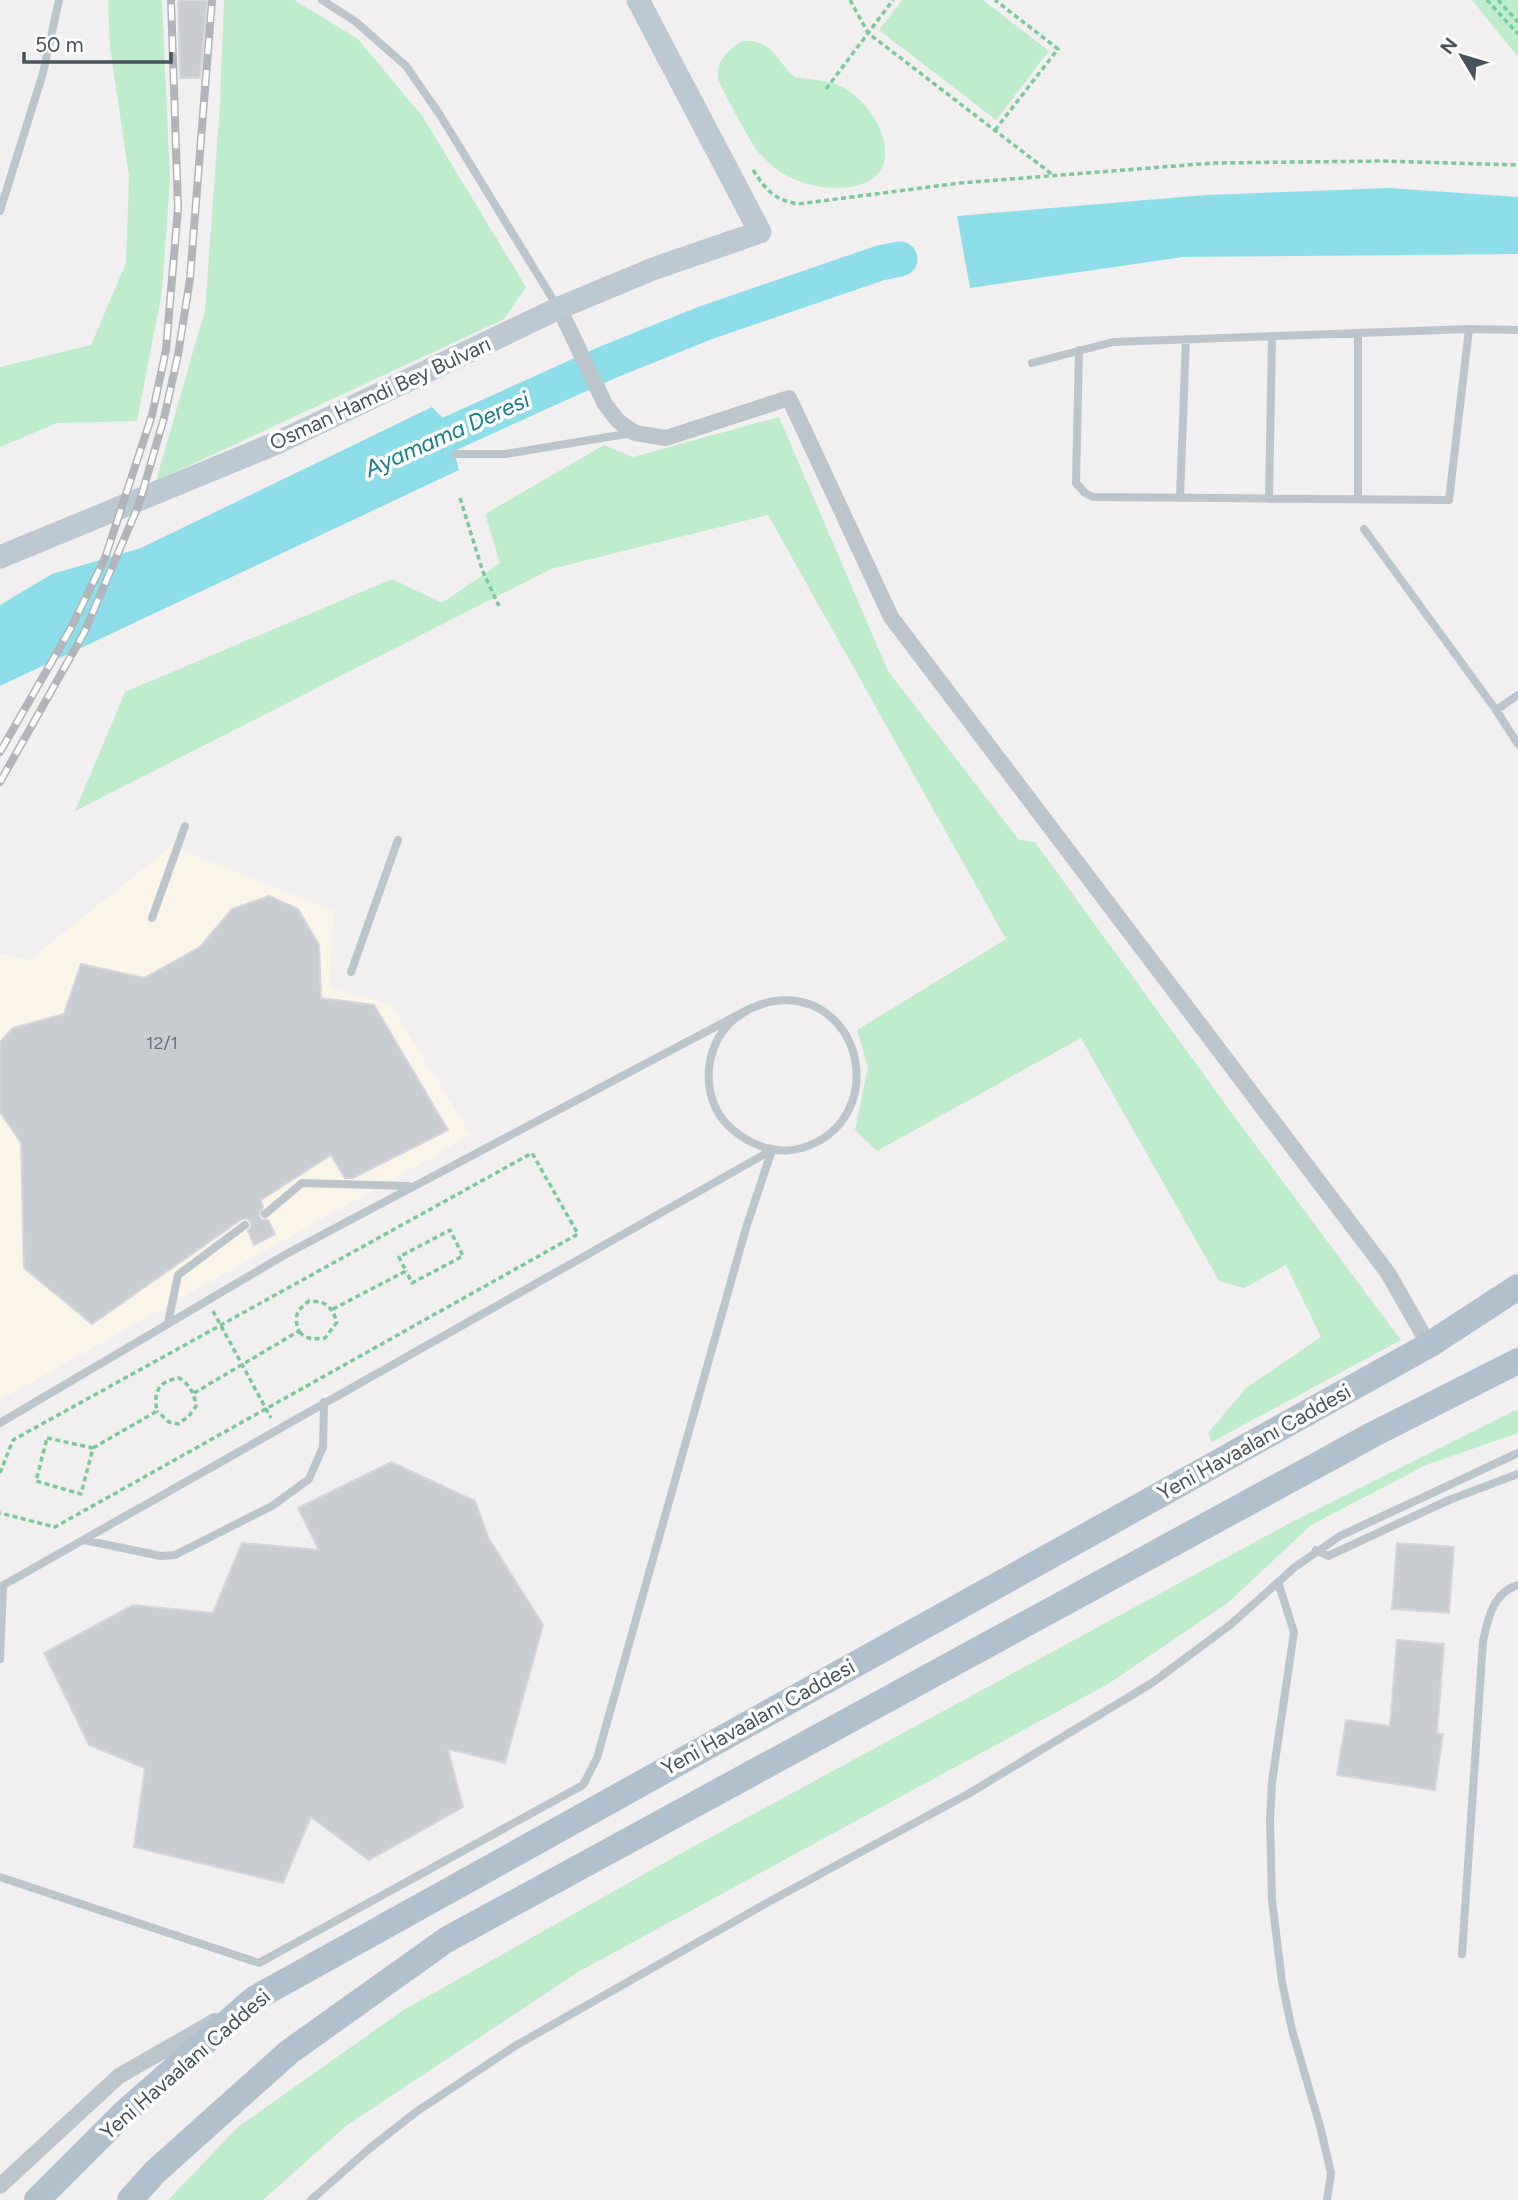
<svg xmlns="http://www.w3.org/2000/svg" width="1518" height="2200" font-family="Figtree,sans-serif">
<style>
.commercial{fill:#fbf4e9}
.green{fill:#bfedcc}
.water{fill:#8edee9}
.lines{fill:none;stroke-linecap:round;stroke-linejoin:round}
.river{stroke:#8edee9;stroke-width:35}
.building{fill:#c9ccd1;stroke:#d3d6da;stroke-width:2}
.path{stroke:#78ca9a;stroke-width:3.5;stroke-dasharray:5 3.5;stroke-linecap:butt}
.lane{stroke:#bbc5cb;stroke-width:8}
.street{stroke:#bbc5cb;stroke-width:16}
.secondary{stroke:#bdc9d2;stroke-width:23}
.primary{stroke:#b0c1cd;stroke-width:26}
.rail-casing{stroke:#b1b5b9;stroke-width:8}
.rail{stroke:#fff;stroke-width:5;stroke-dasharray:16;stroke-linecap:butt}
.labels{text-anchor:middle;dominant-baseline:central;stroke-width:7;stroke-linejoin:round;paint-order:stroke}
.number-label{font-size:18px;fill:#687279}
.street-label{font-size:21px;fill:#48545c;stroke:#fff}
.water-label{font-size:23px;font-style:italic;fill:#12808e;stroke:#fff}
</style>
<rect width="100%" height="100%" fill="#f1efef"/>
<path class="commercial" d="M172,846l162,65 -5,77 61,16 81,131 -471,265v-447l29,7z"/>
<path class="green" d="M108,0h54l8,180 -8,112 -25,129 -80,2 -57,24v-80l91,-22 35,-82 3,-87 -19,-128z
M224,0h70l64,39 65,78 103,170 -22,32 -348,162 49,-171 15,-206z
M902,0h81l66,51 -53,69 -117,-90z
M1472,0h46v57z
M743,41c31,-1 31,18 52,36 15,3 32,2 47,10 38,19 71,90 8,100 -22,4 -52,-3 -71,-16 -7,-5 -14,-12 -20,-18 -5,-5 -40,-68 -41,-75 -3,-17 12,-30 25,-37z
M779,417l109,254 131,169 16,2 204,281 162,217 -189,102 -4,-9 38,-45 75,-51 -35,-72 -42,23 -25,-7 -138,-243 -204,113 -22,-21 13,-63 -11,-37 149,-91 -238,-424 -217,54 -476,242 50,-119 267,-113 50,24 58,-40 -15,-49 119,-69 29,12z
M1518,1409v24l-92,32 -115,60 -82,77 -121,82 -530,288 -232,154 -83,74h-95l70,-73 164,-116 276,-156 610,-331z"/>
<path class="water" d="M1389,188l129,9v57l-335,3 -213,31 -13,-72 249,-21z
M432,407l14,14 13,49 -459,216v-81l52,-31 89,-26z"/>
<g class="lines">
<path class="river" d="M405,454l201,-91 99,-40 175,-60 20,-4"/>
</g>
<path class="building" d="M178,0h29l-7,78h-20z
M269,896l29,13 21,36 2,53 53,7 74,125 -95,48h-8l-14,-23 -70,45 2,7 -4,9 3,4h6l7,14 -21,11 -6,-14 3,-4v-5l-4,-3h-5l-150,105 -68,-56 -3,-125 -21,-31v-70l13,-14 51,-14 17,-50 63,14 56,-31 32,-38z
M391,1462l84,39 14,38 54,86 -38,138 -57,-14 15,58 -94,53 -58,-43 -28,66 -149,-36 11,-79 -56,-23 -45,-92 89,-48 80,8 29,-70 77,7 -21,-42z
M1397,1543l57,4 -5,66 -57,-4z
M1397,1640l47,4 -7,89 6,1 -8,56 -98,-15 9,-55 44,6z"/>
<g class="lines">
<path class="path" d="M850,0l18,33 185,142
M1487,0l31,34
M1498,0l20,22
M826,89l67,-89
M995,130l63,-81 -63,-49
M753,170c14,21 20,29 45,34l162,-21 253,-20 170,-2 135,4
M460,498l23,74 16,34
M333,1309l73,-38 -7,-14 51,-27 13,26 -51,27 -6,-12
M213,1311l58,107
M194,1393l105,-62c-6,-15 -2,-21 10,-30 16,0 23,5 28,21l-12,16c-11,1 -20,2 -26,-7
M47,1438l46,10 -12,46 -45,-13z
M93,1448l64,-37c-4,-19 2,-30 22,-33 12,8 15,15 17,28l-7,10 -11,8 -9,-2 -12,-11
M0,1473l13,-33 519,-287 46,81 -523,293 -55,-14"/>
<path class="lane" d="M322,0l34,22 50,44 34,49 117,191
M0,211l43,-138 16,-73
M1079,350l-3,133 9,10 8,4 356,3 20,-171
M1032,363l81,-21 356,-13 49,1
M455,454h51l126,-21
M1180,498l6,-159
M1269,499l3,-163
M1358,499v-166
M1364,529l132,181 22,34
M1496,710l22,-15
M152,918l33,-92
M351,972l47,-132
M265,1214l37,-31 106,3
M168,1323l10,-48 67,-50
M0,1423l288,-170 461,-244c8,-3 17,-7 25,-8 91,-11 116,120 28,147 -25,7 -50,-2 -69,-18 -31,-25 -32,-76 -5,-105 5,-6 14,-11 21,-16
M84,1540l77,16 14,-1 97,-49 37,-27 14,-32 1,-45
M1316,1550l12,6 121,-56 69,-26
M1278,1582l16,50 -22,150 -2,38 2,80 10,82 10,48 28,96 11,47 -4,27
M0,1587l772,-437
M0,1659l3,-73
M0,1877l259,86 324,-178 14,-27 149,-530 26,-78
M1462,1954l21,-313c5,-22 10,-49 35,-56
M311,2200l58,-51 47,-37 99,-66 259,-147 194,-105 184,-111 78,-58 65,-58 45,-31 178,-83"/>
<path class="street" d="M559,308l46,96 13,17 17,12 31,5 123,-40 102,219 497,656 41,72
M0,2186l119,-110 96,-55"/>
<path class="secondary" d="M0,557l279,-115 280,-134 94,-39 107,-37 -122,-232"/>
<path class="primary" d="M37,2200l88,-88 129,-113 1175,-654 89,-58
M130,2200l25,-28 134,-120 157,-112 928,-506 144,-73"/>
<g class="rail-casing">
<path id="rail" d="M0,752l71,-124 34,-70 47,-143 14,-65 12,-142 -7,-208
M0,782l84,-149 55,-129 25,-86 14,-63 12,-76 22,-279"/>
</g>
<use href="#rail" class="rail"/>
</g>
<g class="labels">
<g class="number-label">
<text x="162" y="1043">12/1</text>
</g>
<g class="street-label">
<text transform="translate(380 393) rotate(-25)">Osman Hamdi Bey Bulvarı</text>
<text transform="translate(1254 1442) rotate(-29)">Yeni Havaalanı Caddesi</text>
<text transform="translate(758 1717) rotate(-29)">Yeni Havaalanı Caddesi</text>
<text transform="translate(185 2064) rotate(-41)">Yeni Havaalanı Caddesi</text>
</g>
<g class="water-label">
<text transform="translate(447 434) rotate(-24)">Ayamama Deresi</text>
</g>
</g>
<g transform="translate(1462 56) rotate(308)" stroke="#ffffff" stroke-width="5" paint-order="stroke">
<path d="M0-5L12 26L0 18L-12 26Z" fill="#48545c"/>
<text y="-10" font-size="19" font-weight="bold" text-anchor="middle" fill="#48545c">N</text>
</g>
<path d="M24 52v10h147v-10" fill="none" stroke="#48545c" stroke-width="3.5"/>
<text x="35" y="52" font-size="21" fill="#48545c" stroke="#ffffff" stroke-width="5" paint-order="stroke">50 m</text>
</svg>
